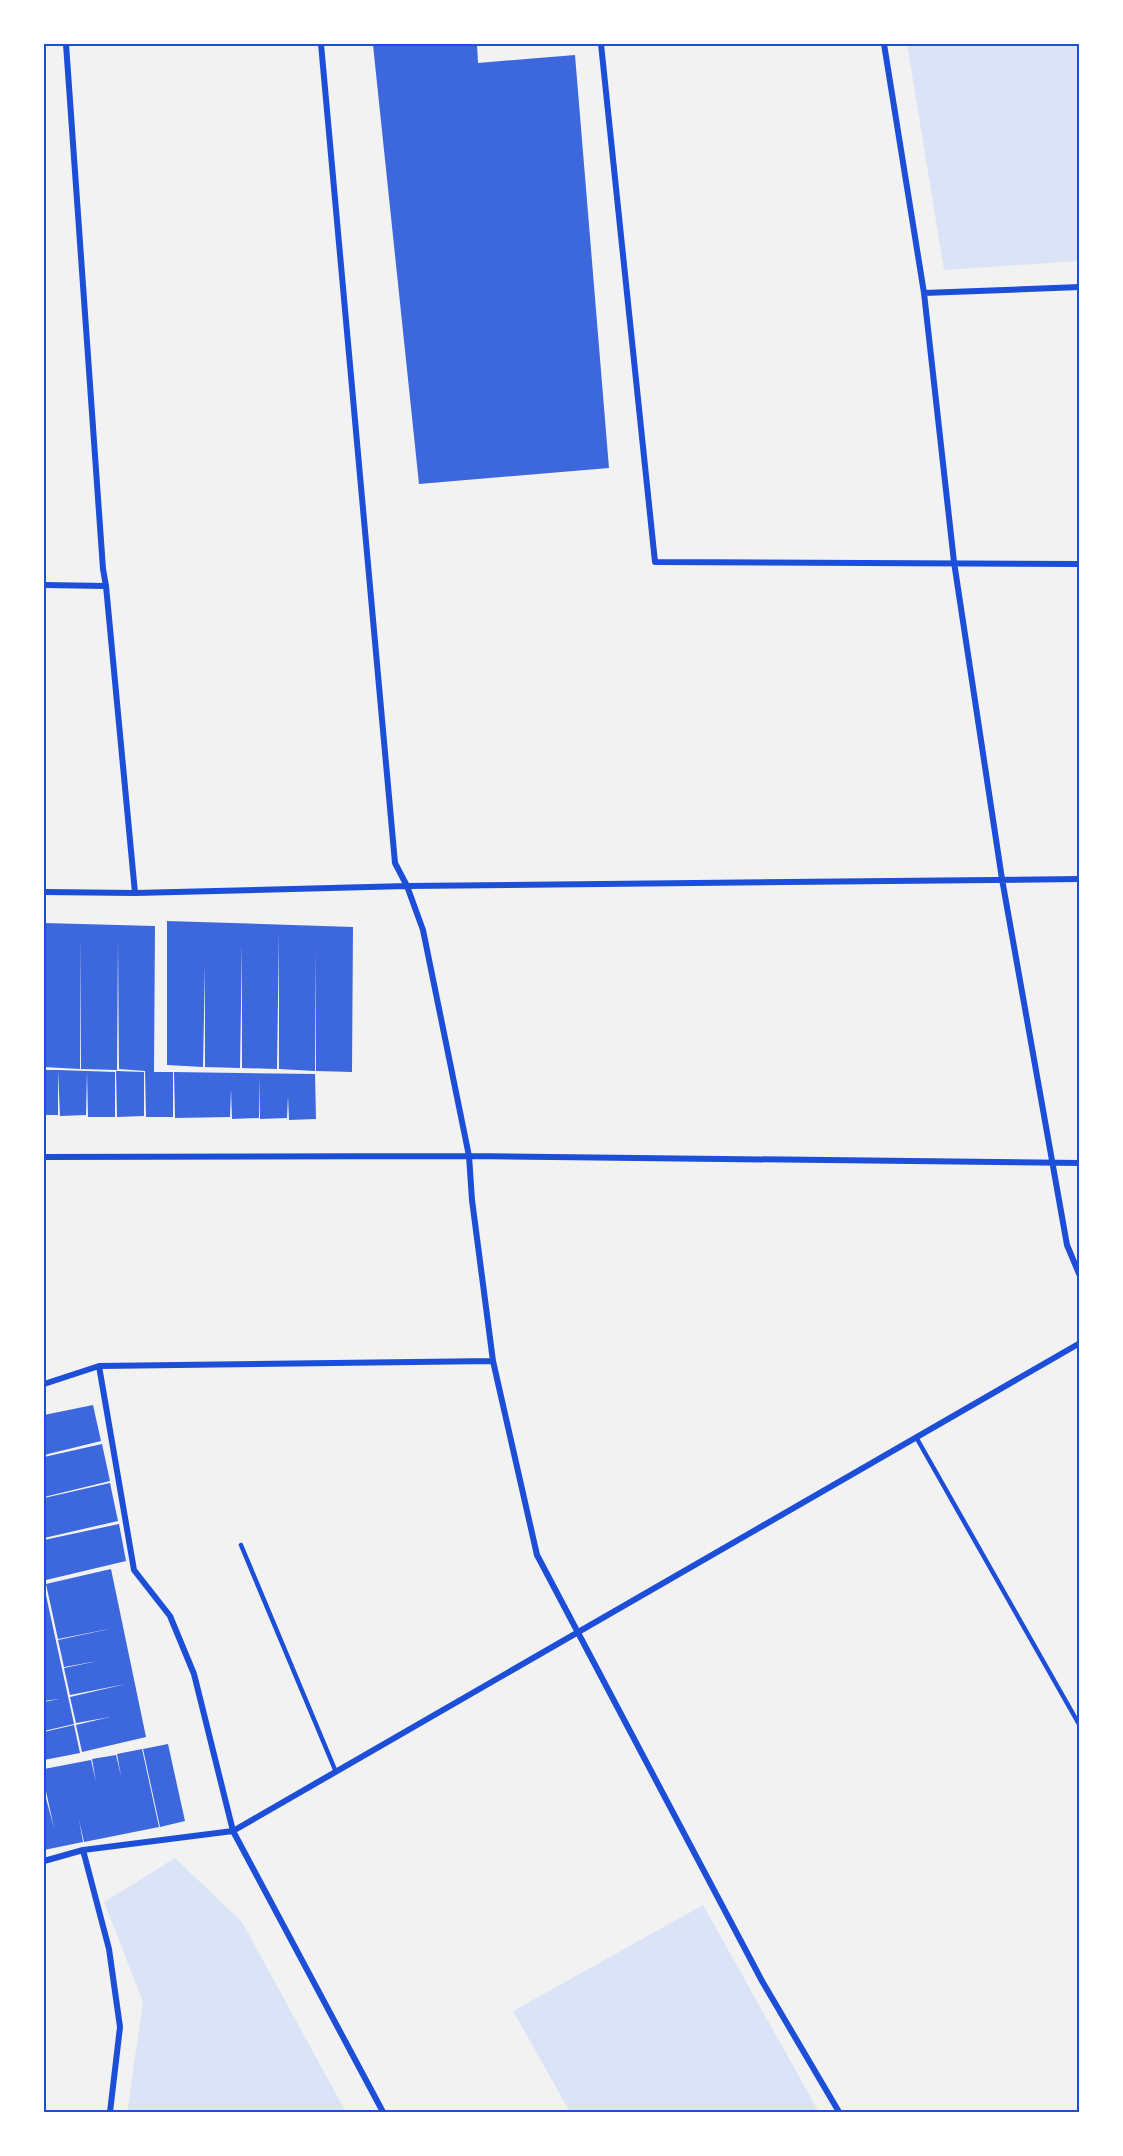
<svg xmlns="http://www.w3.org/2000/svg" width="1123" height="2156" font-family="Commissioner,sans-serif">
<style>
.green{fill:#dbe4f7}
.building{fill:#3d67dc}
.lines{fill:none;stroke-linecap:round;stroke-linejoin:round}
.service{stroke:#1d4ed8;stroke-width:4.5}
.minor{stroke:#1d4ed8;stroke-width:6}
.neatline{fill:none;stroke:#1d4ed8;stroke-width:2}
</style>
<rect width="100%" height="100%" fill="#f2f2f2"/>
<path class="green" d="M907,44h172v217l-135,9z
M175,1858l67,64 104,190h-219l16,-110 -39,-100z
M703,1905l116,207h-249l-57,-101z"/>
<path class="building" d="M384,44h93l1,19 97,-8 34,413 -190,16 -46,-439z
M167,921l186,6 -1,145 -36,-1v-123l-1,123 -36,-2v-136l-2,136 -35,-1v-124l-2,124 -35,-1v-103l-2,103 -36,-2z
M44,923l111,3 -1,146h19v45h-27l-1,-46 -26,-2 -1,-129 -1,130 -36,-1v-133l-1,133 -36,-2z
M44,1070h14v45h-14z
M58,1070l29,1 -1,44 -26,1z
M87,1071l28,1v45h-27z
M116,1071l28,1v44l-27,1z
M174,1072l141,2 1,45 -27,1 -1,-24 -1,22 -27,1 -1,-43v42l-27,1 -1,-30 -1,28 -55,1z
M93,1405l8,36 -57,14v-40z
M102,1444l8,37 -66,16v-40z
M110,1483l8,38 -74,17v-40z
M119,1524l7,37 -80,19 -2,-13v-27z
M111,1569l35,168 -64,15 -6,-27 34,-8 -34,6 -6,-26 56,-13 -56,11 -6,-27 34,-7 -34,6 -6,-27 56,-12 -56,11 -12,-55z
M44,1586l30,138 -30,7v-29l15,-3 -15,2z
M74,1725l6,28 -36,7v-28z
M168,1744l17,77 -25,6 -17,-78z
M142,1749l17,78 -75,15 -5,-22 4,22 -39,8v-59l10,37 -10,-46v-13l47,-9 5,22 -4,-23 24,-4 5,21 -4,-22z"/>
<g class="lines">
<path class="service" d="M916,1437l164,289
M241,1545l95,227"/>
<path class="minor" d="M66,44l37,525 3,17 29,307
M321,44l74,819 12,23 16,44 46,226 3,44 21,161 44,194 225,426 77,131
M601,44l54,518 425,2
M884,44l40,249 30,269 48,317 65,366 13,31
M924,293l156,-6
M44,585l62,1
M44,892l91,1 272,-7 673,-7
M44,1157l425,-1 611,7
M99,1366l35,204 36,46 24,58 39,157 150,281
M44,1384l55,-18 394,-5
M83,1850l26,99 11,78 -10,85
M44,1861l39,-11 150,-19 847,-488"/>
</g>
<rect width="1123" height="2156" fill="none" stroke="#ffffff" stroke-width="90"/>
<rect x="45" y="45" width="1033" height="2066" class="neatline"/>
</svg>
